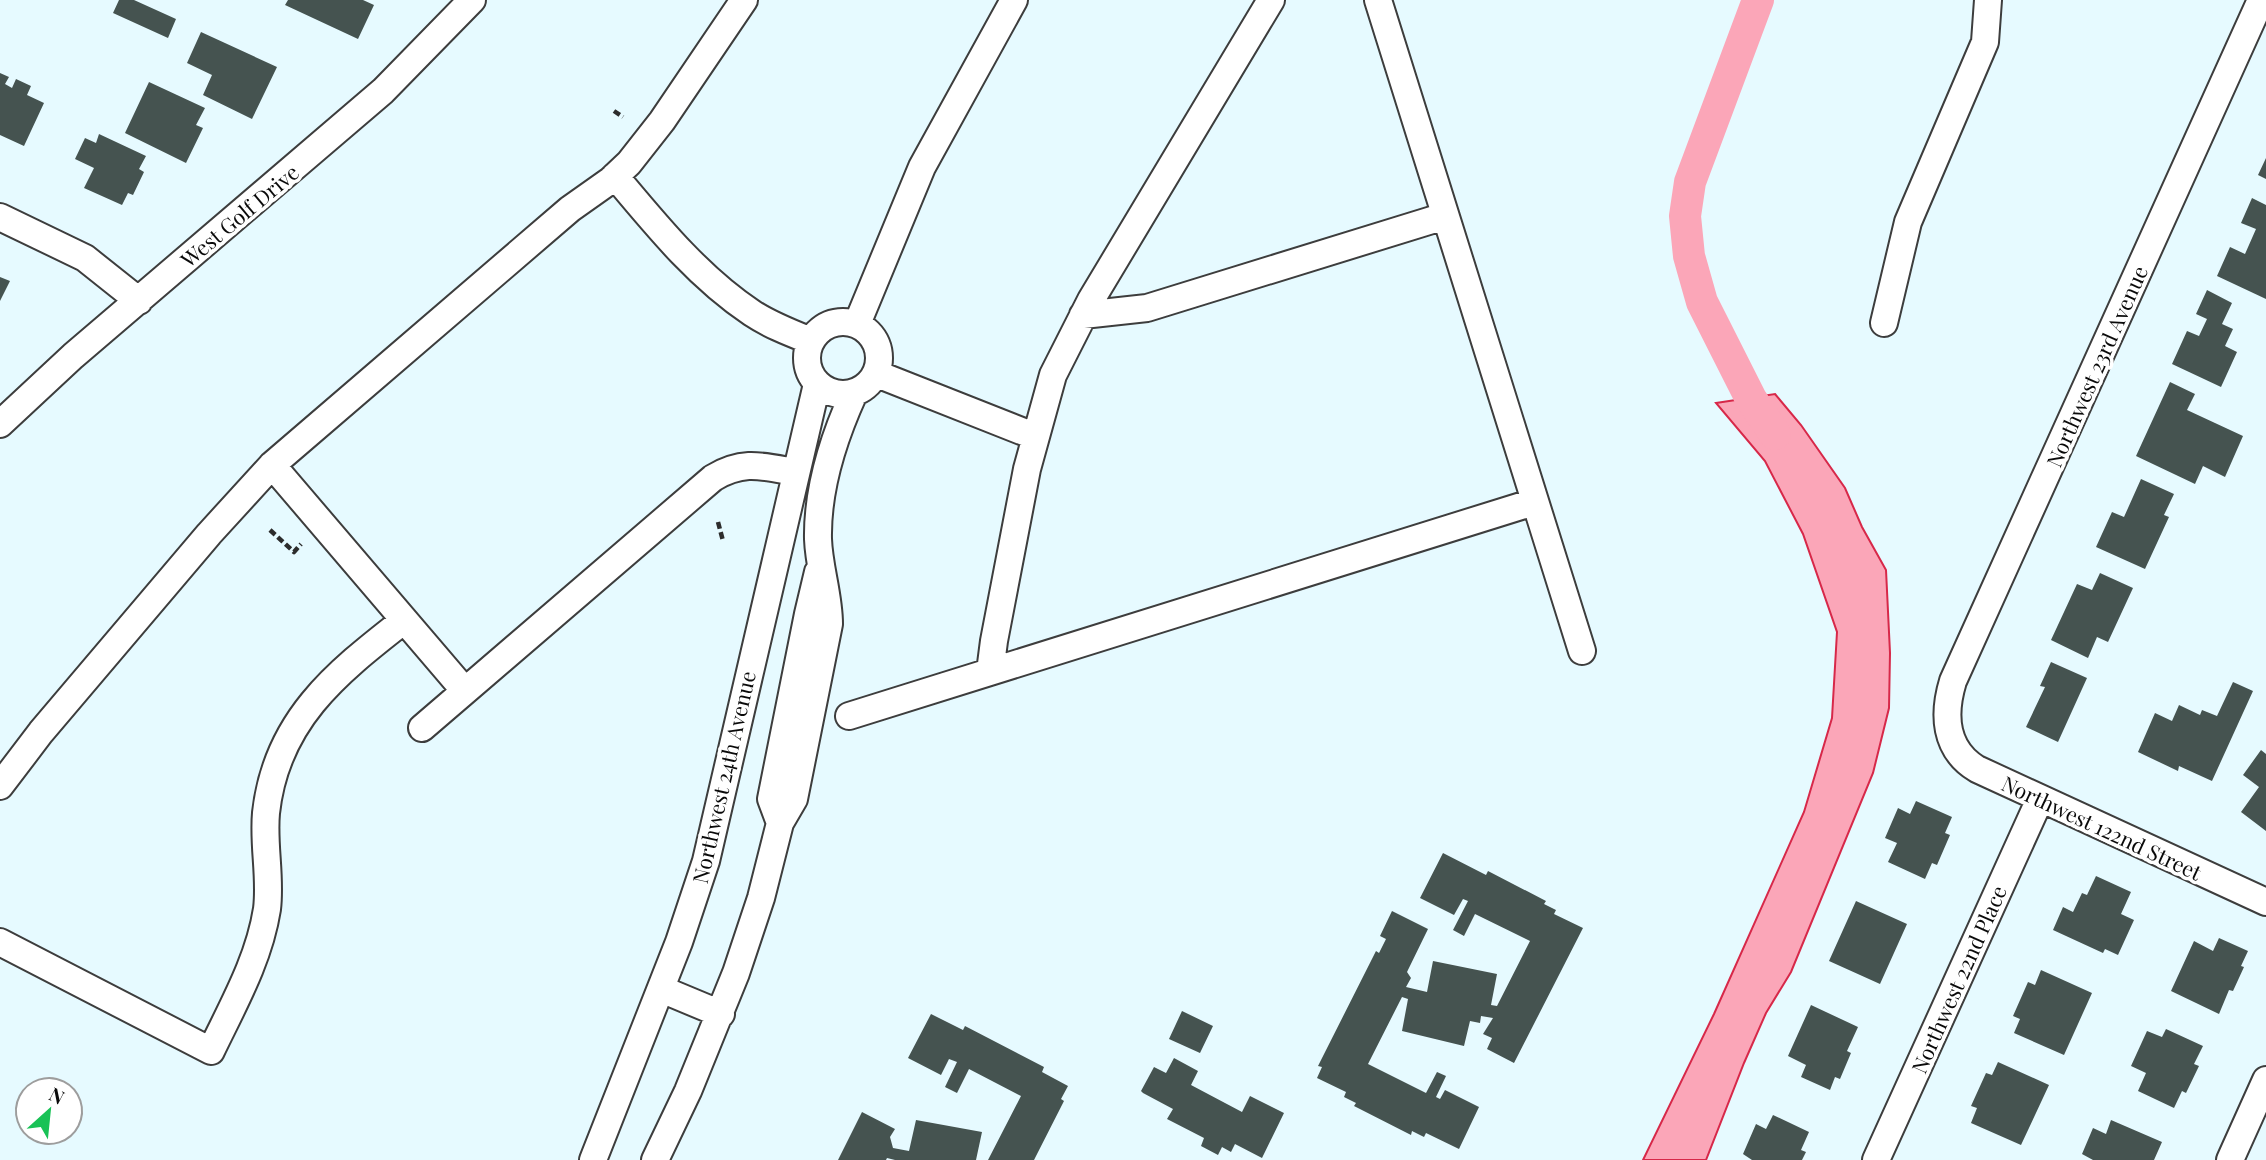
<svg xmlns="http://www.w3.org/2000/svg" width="2266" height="1160" font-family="'Playfair Display',serif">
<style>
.water{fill:#fba6b8;stroke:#d72849;stroke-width:2}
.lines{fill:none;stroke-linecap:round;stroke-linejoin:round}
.canal{stroke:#fba6b8;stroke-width:32}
.building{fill:#455350}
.minor-casing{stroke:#3d3d3d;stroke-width:30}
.path{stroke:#2c2c2c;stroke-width:4.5;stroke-dasharray:7 3.5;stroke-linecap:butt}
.minor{stroke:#fff;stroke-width:26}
.labels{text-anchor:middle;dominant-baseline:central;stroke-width:7;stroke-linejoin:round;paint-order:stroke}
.street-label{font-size:21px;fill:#0a0a0a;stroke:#fff}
</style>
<rect width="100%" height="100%" fill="#e6faff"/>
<path class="water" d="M1775,394l26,31 44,63 17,39 24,43 4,83 -1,55 -16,65 -82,199 -25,41 -22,50 -38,97h-63l71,-146 90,-202 28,-94 5,-86 -34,-98 -38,-73 -49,-58z"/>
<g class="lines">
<path class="canal" d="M1758,0l-68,182 -5,34 4,40 13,46 49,97 24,35"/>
</g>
<path class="building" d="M119,0h15l42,19 -8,19 -55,-25z
M288,0h75l11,5 -16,34 -73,-34z
M201,32l76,35 -25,52 -49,-24 9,-20 -25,-12z
M0,73l9,4 -4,7 7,4 4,-9 15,7 -4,9 17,8 -20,43 -24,-11z
M149,82l56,26 -9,17 7,3 -17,35 -61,-30z
M99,134l47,22 -7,13 5,3 -11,23 -5,-2 -6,12 -38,-17 10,-20 -19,-9 10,-21 11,5z
M2266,158v21l-8,-4z
M2252,198l14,7v94l-49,-23 13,-29 15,7 11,-25 -15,-6z
M0,277l10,4 -10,20z
M2207,290l25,13 -10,21 11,5 -8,17 12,6 -16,35 -49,-23 15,-33 12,5 8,-17 -11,-5z
M2170,382l25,12 -8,16 56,26 -18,41 -22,-11 -8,18 -59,-28z
M2141,479l33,15 -10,21 5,2 -24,52 -49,-22 16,-35 12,5z
M2100,573l33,15 -25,54 -11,-5 -9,21 -37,-18 26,-56 15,6z
M2051,662l36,16 -29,64 -32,-15 19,-40 -5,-1z
M2233,682l20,9 -41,90 -33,-15 -1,5 -40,-19 17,-39 17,8 7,-16 21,10 2,-5 15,6z
M2261,750l5,4v77l-25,-19 18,-25 -16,-12z
M1916,801l36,16 -7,16 5,2 -13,30 -5,-2 -7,16 -37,-17 9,-19 -12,-5 13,-30 12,6z
M1443,853l43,22 2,-4 58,30 -2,3 12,6 -2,4 29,14 -69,135 -27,-14 5,-11 -9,-4 10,-16 -12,-2 -1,7 -10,-2 -6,25 -62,-15 6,-32 -6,-2 -34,67 58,29 11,-21 9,4 -10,21 4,2 5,-9 34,17 -20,42 -33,-16 -2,4 -12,-6 -1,4 -57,-29 2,-3 -12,-6 2,-5 -29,-14 5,-11 -4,-1 58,-115 3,2 7,-14 -6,-3 12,-25 36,18 -21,43 4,6 -5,9 21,5 6,-31 64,13 -6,31 6,1 33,-65 -55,-27 -11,22 -11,-6 15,-29 -5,-2 -9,16 -34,-17z
M2096,876l35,16 -10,22 13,6 -16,35 -13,-6 -2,4 -50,-23 10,-23 10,5 9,-19 5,2z
M1856,901l51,23 -27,60 -51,-23z
M2219,938l29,13 -7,15 3,1 -11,24 -4,-1 -10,24 -48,-23 23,-50 19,10z
M2041,970l51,23 -28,62 -50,-22 6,-14 -7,-3 15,-34 7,3z
M1811,1005l47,22 -11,24 4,2 -11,26 -5,-2 -5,13 -29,-13 5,-12 -18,-9z
M1182,1011l31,15 -13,27 -31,-14z
M931,1014l32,16 2,-4 79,41 -2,5 26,14 -7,13 3,2 -30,59h-46l33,-64 -52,-27 -12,24 -12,-6 12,-25 -8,-3 -8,16 -33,-17z
M2166,1029l37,17 -9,18 5,2 -13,27 -4,-2 -8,17 -36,-17 8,-18 -15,-7 16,-35 15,6z
M1174,1058l24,13 -7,14 51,27 8,-16 34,17 -22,45 -27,-14 -4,8 -9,-5 -4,8 -17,-9 3,-8 -37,-19 6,-10 -30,-16 -2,-2 13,-24 12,6z
M1998,1062l51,23 -28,60 -50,-22 6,-15 -6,-2 15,-33 6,2z
M862,1112l33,17 -5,8 3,11 16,3 7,-31 66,12 -6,28h-81l-8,-2 -1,2h-48z
M1773,1115l36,17 -8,18 5,2 -4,8h-50l-9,-6 13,-30 10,5z
M2111,1120l51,22 -8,18h-61l-11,-6 11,-26 13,6z"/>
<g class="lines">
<g class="minor-casing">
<path id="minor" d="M1378,0l204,651
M2261,0l-308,681c-10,33 -9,68 24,88l289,133
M615,176c41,49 83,101 137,137 18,12 39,20 59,28
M0,217l85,41 54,43
M1083,315l64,-7 298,-92
M807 358a36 36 0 1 1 72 0a36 36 0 1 1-72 0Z
M1884,323l24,-101 77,-180 3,-42
M857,324l65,-157 92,-167
M877,374l157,62
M0,424l73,-68 310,-265 89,-91
M272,465l193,226
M990,672l4,-31 33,-172 26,-94 38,-75 180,-300
M849,716l685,-214
M422,728l291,-250c30,-18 48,-12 82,-6
M0,786l41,-54 168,-198 63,-69 298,-256 41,-29 18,-17 33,-42 82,-121
M780,823l-9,-24 37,-185 10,-42
M0,942l211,109c22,-46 48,-91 56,-142 4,-32 -4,-64 -1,-96 10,-92 69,-139 137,-192
M661,989l60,25
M593,1160l86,-218 27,-81 111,-477
M655,1160l33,-69 48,-118 25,-75 19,-75 14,-24 35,-175c0,-29 -10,-56 -11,-85 -1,-51 15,-100 36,-146
M1876,1160l164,-361
M2230,1160l36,-80"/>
</g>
<path class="path" d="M614,111l9,6
M718,522l5,19
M270,530l24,22 7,-8"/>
<use href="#minor" class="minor"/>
</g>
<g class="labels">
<g class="street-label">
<text transform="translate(239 215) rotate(-40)">West Golf Drive</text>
<text transform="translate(2096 366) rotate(-66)">Northwest 23rd Avenue</text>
<text transform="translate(723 777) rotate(-77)">Northwest 24th Avenue</text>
<text transform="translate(2102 827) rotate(25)">Northwest 122nd Street</text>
<text transform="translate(1958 979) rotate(-66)">Northwest 22nd Place</text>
</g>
</g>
<g transform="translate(49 1111) rotate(27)"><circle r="33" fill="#ffffff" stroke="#9d9d9d" stroke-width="2"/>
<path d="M0-5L12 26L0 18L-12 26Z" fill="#19c256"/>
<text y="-10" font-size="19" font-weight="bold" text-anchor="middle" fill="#0a0a0a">N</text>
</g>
</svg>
